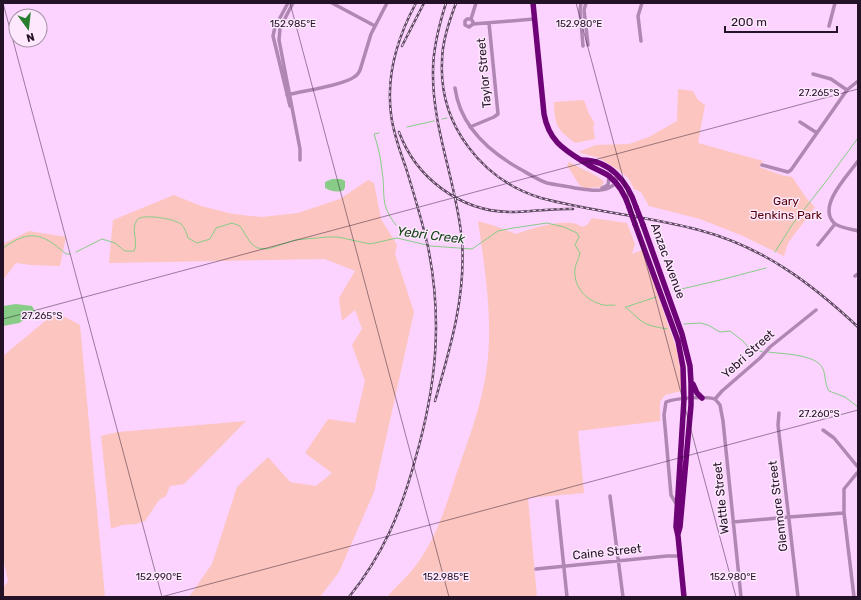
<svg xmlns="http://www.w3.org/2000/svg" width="861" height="600" font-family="Rubik,sans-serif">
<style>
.green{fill:#fcc5c0}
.water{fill:#8c8}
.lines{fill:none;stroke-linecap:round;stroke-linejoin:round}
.stream{stroke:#8c8;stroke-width:1}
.minor{stroke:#b086b3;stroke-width:3.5}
.highway{stroke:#6e0377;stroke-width:5.5}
.rail-casing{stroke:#614863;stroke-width:2.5}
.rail{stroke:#fde8fe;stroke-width:1;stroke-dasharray:3;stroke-linecap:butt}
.highway-bridge{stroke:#6e0377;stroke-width:5.5}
.ticks{fill:none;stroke:#241226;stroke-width:1;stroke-opacity:0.45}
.labels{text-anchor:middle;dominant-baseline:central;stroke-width:3;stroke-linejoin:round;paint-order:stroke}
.street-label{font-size:12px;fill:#241226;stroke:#fde8fe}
.park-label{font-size:12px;fill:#570008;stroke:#fde8fe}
.water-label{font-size:13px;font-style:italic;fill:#154418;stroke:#fde8fe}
.ticks-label{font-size:10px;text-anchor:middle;fill:#241226;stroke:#fde8fe;stroke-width:3;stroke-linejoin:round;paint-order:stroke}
</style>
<rect width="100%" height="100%" fill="#fcd2fe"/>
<path class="green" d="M678,89l15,2 5,9 7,5 -7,38 65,18 -4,6 22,8 11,2 15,22 8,8 -27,36 -4,13 -41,-20 -43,-17 -51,-13 -8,-14 -7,-3 -5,-10 -9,-8 -21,-13 -21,-6 18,-7 33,-1 20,-7 28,-16z
M584,100l5,14 6,10 -2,2 2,13 -20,4c-19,-15 -20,-17 -21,-41z
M569,162l31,16 4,4 -3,5 -15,1 -6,-2 -13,-21z
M368,180l6,3 7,36 16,26 -2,9 19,58 -40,180 -35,80 -19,25h-131l23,-33 25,-77 31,-30 22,25 26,4 16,-13 -27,-20 23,-34 27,4 10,-42 -13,-36 10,-16 -7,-19 -13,11 -3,-23 16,-27 -30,-12 -216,4 4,-43 61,-25 27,11 32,8 29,3 36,-4 42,-14z
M592,218l35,5 8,21 -3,10 10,-4 35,100 4,24v17l-16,4 -5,7v19l-82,10 6,62 -56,5 9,99h-150c11,-13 25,-24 34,-39 17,-25 26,-55 35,-83 12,-34 25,-68 30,-102 8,-49 -1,-103 -8,-152l17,5 21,8c18,-6 36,-13 56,-11 4,0 7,3 11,4l4,-2z
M29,231l37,6 -6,29 -29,-1 -15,-2 -13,17v-36z
M56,312l24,13 25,272h-102v-9l5,-7 -5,-24v-201z
M246,421l-62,63 -14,2 -4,10 -7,4 -14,21 -9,3 -14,1 -11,4 -10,-93 17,-4z"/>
<path class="water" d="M332,179h9l4,2v6l-1,3c-6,3 -14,1 -19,-2v-6z
M16,304l16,2 4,7 -17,10 -16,3v-20z"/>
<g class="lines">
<path class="stream" d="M442,119l5,-1
M407,127l27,-6
M379,133l-5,1c4,12 7,25 8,37 4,24 -3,33 14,54
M3,248c27,-19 39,-15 63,6h4
M76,252l26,-13 13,4 10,8h9c5,-10 -4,-21 3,-31 5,-7 38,-1 44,4 4,3 5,9 7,14l9,5 13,-4 6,-11 16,-5 8,3 10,16 7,6 11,1 27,-9 32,-3h11l32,7 27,-6 34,8 41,3 26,-18 15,-3 34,-5 17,4 13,6 2,4 -4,8 5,8c-1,5 -4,10 -5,15 -2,17 9,31 25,36 4,2 10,1 15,1
M775,252l17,-27 35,-45 31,-42
M673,291l47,-11 46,-12
M625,307c6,4 10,9 15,13 7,6 17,7 27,9
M626,307l30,-10
M684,324l16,-1 8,2 12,7 10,-1 13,10 5,6 15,5
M768,352c14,2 46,2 54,15 4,6 2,16 7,24l16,6 13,10"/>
<path class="minor" d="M288,3l-13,24 -2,9 17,70
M293,3l-13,25 -1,12 21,109v11
M332,3l43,23
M581,3l-1,7 3,36
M586,3l-2,7 4,35
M471,19l5,-16
M473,24v-2l-2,-3h-4l-2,2v4l4,2 4,-3 61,-5
M829,26l6,-23
M641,41l-3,-25 4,-13
M813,74l18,5 16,11
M455,88c5,38 33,63 65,81 9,5 18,11 27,14 9,2 19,3 28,5 13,2 30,6 41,-5v-9
M287,95c15,-4 57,-10 67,-18 4,-2 6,-6 7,-10l10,-33 16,-31
M800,122l17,11
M470,127l24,-10 4,-3 -9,-91
M858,161c-10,14 -41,45 -24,62 6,5 17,6 24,8
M762,165l26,7 3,-2 56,-80 11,-9
M602,188l6,-3 1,-8
M818,245l17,-21
M855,276l3,-2
M715,399l5,6 3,16 18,176
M715,399l7,-8 38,-33 10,-11 46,-37
M779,413l-1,12 20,172
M823,430l11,8 23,28
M610,496l13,101
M557,501l10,96
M677,505l-6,-10 -7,-80 2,-13c9,-4 40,-6 49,-3
M733,522l56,-5 55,-4
M536,569l131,-13h13
M854,597l-10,-84v-24l13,-16"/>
<path class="highway" d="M533,3l11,111c5,28 21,36 43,50 7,5 15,7 22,12 10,8 16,19 20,31
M582,160c28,0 46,22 54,47
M635,224l43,117 5,26 1,32 -8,128 2,9 6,61
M643,225l39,109 8,32 1,17v22l-11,122 -2,7
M693,384l4,9 5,5"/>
<g class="rail-casing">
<path id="rail" d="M456,3c-7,19 -14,39 -14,59 -3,63 40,118 99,136 52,14 106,18 158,32 64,17 112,53 159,97
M402,46l22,-43
M399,132c17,46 61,79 110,80 21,0 42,-4 64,-3
M435,401c15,-52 31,-105 27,-160 -5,-58 -30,-112 -29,-170 0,-23 6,-46 13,-68
M349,597c34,-42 52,-85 66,-137 21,-72 28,-139 13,-213 -6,-27 -14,-53 -22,-79 -6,-17 -13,-35 -15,-54 -5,-40 6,-76 25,-111"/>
</g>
<use href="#rail" class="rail"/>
<path class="highway-bridge" d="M629,207l6,17
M636,207l7,18"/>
</g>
<path class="ticks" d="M3,3l159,594M290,3l159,594M576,3l160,594M3,319l855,-230M161,597l697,-187"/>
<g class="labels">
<g class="street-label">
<text transform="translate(484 73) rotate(-95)">Taylor Street</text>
<text transform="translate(668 261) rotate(70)">Anzac Avenue</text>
<text transform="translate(748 354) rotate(-42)">Yebri Street</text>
<text transform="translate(721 498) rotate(-96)">Wattle Street</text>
<text transform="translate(778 506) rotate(-97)">Glenmore Street</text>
<text transform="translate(607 552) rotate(-6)">Caine Street</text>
</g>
<g class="park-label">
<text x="786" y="201">Gary<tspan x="786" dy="14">Jenkins Park</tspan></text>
</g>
<g class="water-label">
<text transform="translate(431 235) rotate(7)">Yebri Creek</text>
</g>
</g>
<g class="ticks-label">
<text x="293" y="27">152.985°E</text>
<text x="579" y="27">152.980°E</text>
<text x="819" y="96">27.265°S</text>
<text x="42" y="319">27.265°S</text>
<text x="819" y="417">27.260°S</text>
<text x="159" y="580">152.990°E</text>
<text x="446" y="580">152.985°E</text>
<text x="733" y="580">152.980°E</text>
</g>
<rect width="861" height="600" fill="none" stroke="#241226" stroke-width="8"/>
<g transform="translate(28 28) rotate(165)"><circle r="19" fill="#fde8fe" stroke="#a692a8"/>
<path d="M0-3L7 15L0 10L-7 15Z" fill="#277f2e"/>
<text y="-6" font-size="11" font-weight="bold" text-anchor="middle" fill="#241226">N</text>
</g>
<path d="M725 26v6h112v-6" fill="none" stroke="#241226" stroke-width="2"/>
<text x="731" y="26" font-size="12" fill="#241226" stroke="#fde8fe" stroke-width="3" paint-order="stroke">200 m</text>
</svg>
